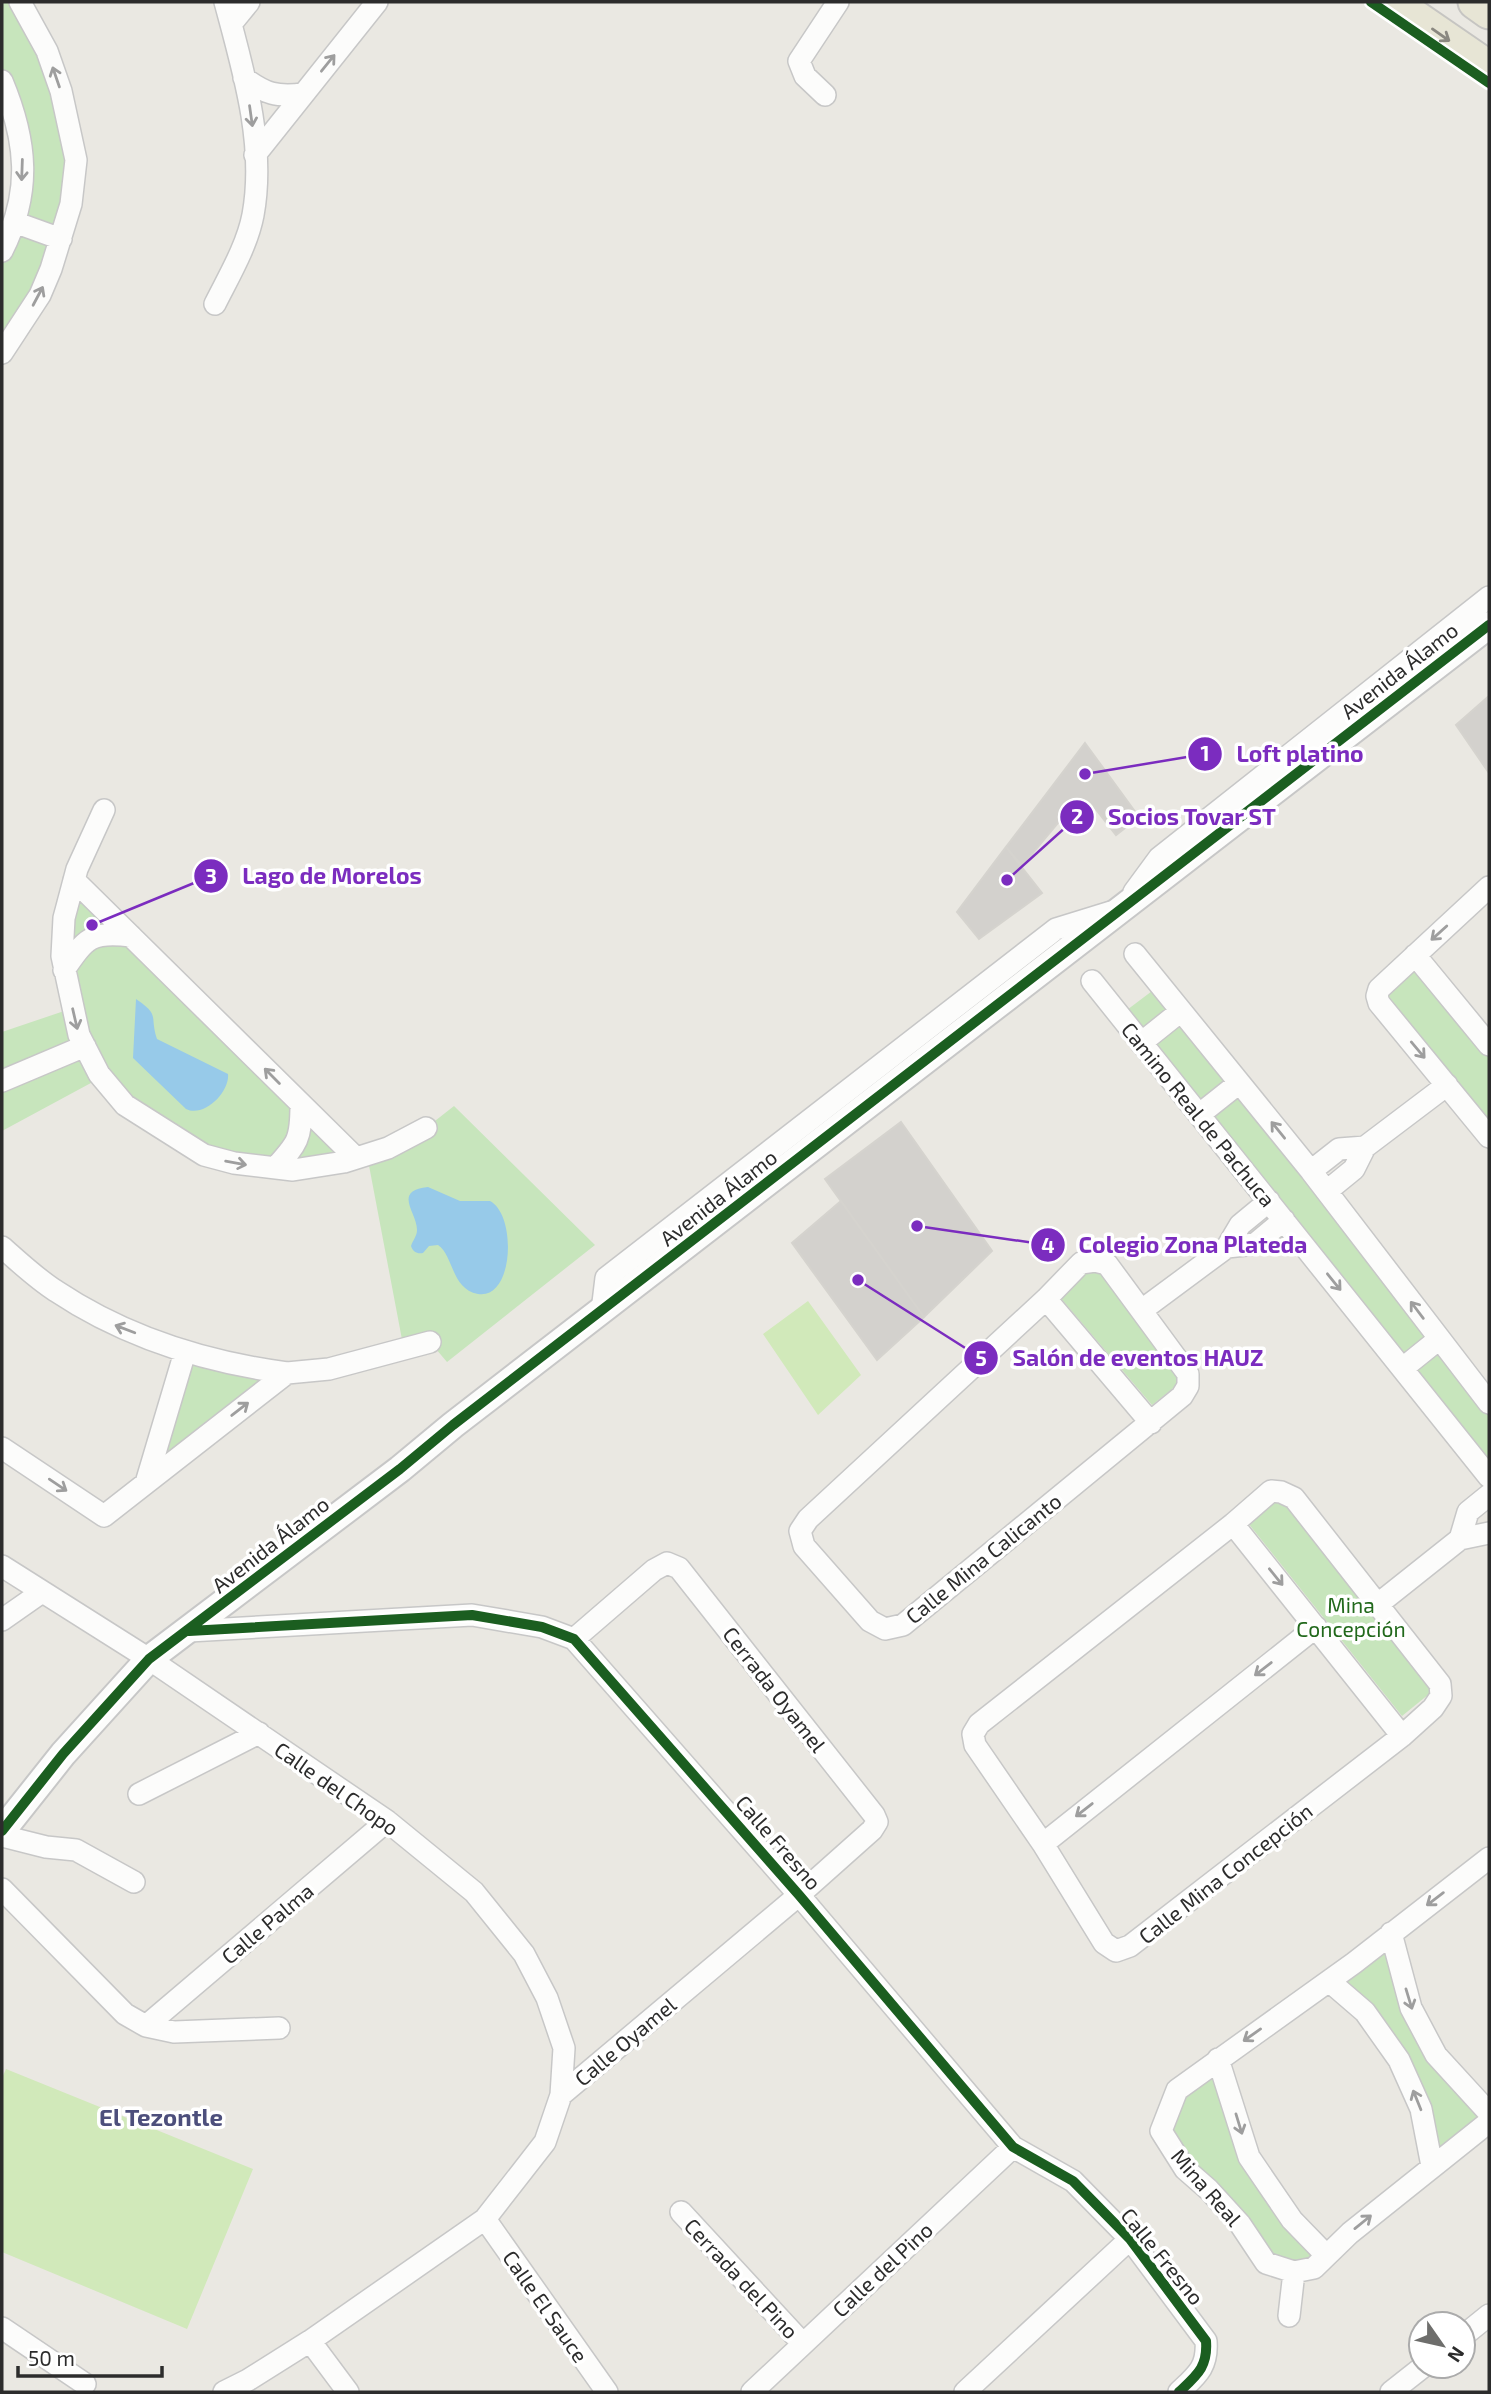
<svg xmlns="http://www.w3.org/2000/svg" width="1491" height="2394" font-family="'Exo 2',sans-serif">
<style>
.green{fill:#c7e5bc}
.pitch{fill:#d1e9ba}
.water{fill:#97cae9}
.building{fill:#d3d1cd;stroke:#d5d3ce;stroke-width:2}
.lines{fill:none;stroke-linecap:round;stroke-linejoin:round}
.minor-casing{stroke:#c7c7c7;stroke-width:24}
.tertiary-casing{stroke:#c7c7c7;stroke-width:30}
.primary-casing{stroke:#c6c5c2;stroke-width:37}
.minor{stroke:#fcfcfb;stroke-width:21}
.tertiary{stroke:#fcfcfb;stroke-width:26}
.primary{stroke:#e7e5d5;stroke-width:33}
.cycleway-casing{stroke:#fff;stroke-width:15}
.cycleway{stroke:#1b5e20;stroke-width:10}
.oneway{stroke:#8a8880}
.oneway2{stroke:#9e9e9e}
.labels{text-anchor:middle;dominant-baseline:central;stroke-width:7;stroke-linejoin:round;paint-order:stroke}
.street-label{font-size:21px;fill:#2c2c2c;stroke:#fff}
.park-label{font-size:21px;fill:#22691c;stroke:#fff}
.quarter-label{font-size:24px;font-weight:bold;fill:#4d4f7c;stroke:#fff}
.leader{fill:none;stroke:#7b2cbf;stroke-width:2.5}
.callout-dot{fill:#7b2cbf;stroke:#fff;stroke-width:2.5}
.mark-label{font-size:21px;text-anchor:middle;font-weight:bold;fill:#fff}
.callout-label{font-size:23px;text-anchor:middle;font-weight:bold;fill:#7b2cbf;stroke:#fff;stroke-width:7;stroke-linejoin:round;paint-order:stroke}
</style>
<rect width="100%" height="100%" fill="#eae8e2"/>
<path class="green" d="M2,2h18l41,89 10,113 -69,149v-102l19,-60 -19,-110z
M74,880l282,278 -12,4 -140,-7 -102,-78 -100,54v-99l71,-24 -11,-52z
M1417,965l72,91v71l-106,-130z
M1160,985l329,418v74l-370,-461z
M454,1106l141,139 -148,117 -17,-20 -26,8 -37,-195 59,-27z
M1095,1265l91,113 -34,27 -94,-110z
M185,1352l102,21 -141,110z
M1281,1495l153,195 -32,26 -154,-193z
M1391,1933l20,75 78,105 -57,53 -33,-106 -70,-79z
M1218,2059l31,98 77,98 -12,13 -48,-5 -105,-132 16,-41z"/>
<path class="pitch" d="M808,1301l53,74 -43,40 -55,-81z
M6,2069l247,100 -66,160 -185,-77v-174z"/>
<path class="water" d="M136,999c25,17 13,16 21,40l71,35c2,18 -24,44 -42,35l-53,-51z
M428,1187l32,14h30c27,14 24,99 -12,93 -27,-5 -24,-38 -40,-49l-9,1 -6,7c-6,1 -10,-1 -12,-7 2,-6 6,-10 6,-16 0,-18 -25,-39 11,-43z"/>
<path class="building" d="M1489,696v77l-33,-48z
M1085,743l54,74 -23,18 -22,-28 -13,-2 -14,7 -45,54 -16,-19z
M1006,847l36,46 -63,46 -22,-27z
M901,1122l91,129 -68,66 -99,-138z
M841,1201l83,116 -47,43 -85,-117z"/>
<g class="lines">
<g class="minor-casing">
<path id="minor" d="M231,24l18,-22
M244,78c22,16 32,19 59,16
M2,81c25,60 30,111 0,170
M825,95l-20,-19 -6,-15 39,-59
M255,155l122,-153
M14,222l47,17
M215,304c14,-28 32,-58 38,-89 13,-70 -10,-146 -28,-213
M2,353l38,-58 11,-26 20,-65 5,-44 -15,-69 -14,-40 -27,-49
M104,810l-27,59 -13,49 -2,38 17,79 20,39 26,31 79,50 30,8 59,7 51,-8 44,-14 38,-20
M74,880l282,278
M1489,887l-110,102 -2,7 2,7 110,134
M1134,892l25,-34 330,-261
M1135,954l176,217 178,232
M1415,955l74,90
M64,970c22,-32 27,-39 67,-34
M1092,981l397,496
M1141,1043l40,-32
M2,1081l83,-35
M1200,1114l39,-31
M1365,1147l82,-62
M275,1168c23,-25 26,-29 26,-63
M1311,1171l28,-22 26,-2 -11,22 -27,22
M1269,1201l-29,24 -13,22 28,-3 29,-24
M2,1247c17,15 35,32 54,44 69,46 149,71 231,82l-183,143 -102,-68
M1095,1261l12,3 81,110v12l-6,10 -279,229 -18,4 -15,-8 -66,-75 -4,-15 8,-12 238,-220 35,-36z
M1046,1299l105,124
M1142,1310l85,-63
M602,1311l4,-33 450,-349 55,-17
M1403,1368l36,-29
M287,1373l42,-4 101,-27
M146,1483l39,-131
M1271,1491l10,1 13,6 146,186 1,12 -8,12 -31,28 -272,210 -14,5 -12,-8 -61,-99 -68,-99 -2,-11 6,-10 254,-200z
M1489,1495l-21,17 -8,27 29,-6
M1233,1524l169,212
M2,1566l147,93 238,162 87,71 50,62 23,44 17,50 -3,47
M1377,1605l83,-66
M2,1620l40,-28
M189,1631l283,-16 70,12 32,12 225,256 214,252 60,34 57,58 76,102c2,26 -9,34 -27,51
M139,1794l120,-61
M2,1836l44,11 30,3 58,32
M1043,1844l273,-217
M1489,1858l-135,105 -177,127 -16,41 24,38 24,21 31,34 26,39 28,9 20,-4 36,-35 139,-111
M2,1889l123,125 21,12 28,6 105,-4
M1391,1933l20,75 25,47 53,58
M1329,1981l36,31 34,48 22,49 11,57
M146,2026l241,-205
M1218,2059l31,98 43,63 34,35
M681,2212l122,132
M485,2219l122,173
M1289,2316l5,-44
M2,2328l83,56
M1463,2336l26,-21
M310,2341l38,51
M224,2392l24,-12 62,-39 175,-122 60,-77 16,-47 238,-200 73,-65 5,-8 -3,-7 -195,-247 -12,-5 -13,7 -80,69
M752,2392l261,-245
M965,2392l165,-153
M1391,2392l33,-26"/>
</g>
<g class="tertiary-casing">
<path id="tertiary" d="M2,1831l61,-77 86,-95 251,-190 53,-44 1036,-800"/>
</g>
<g class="primary-casing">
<path id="primary" d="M1393,2l96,66
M1475,2l14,10"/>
</g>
<use href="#minor" class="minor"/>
<use href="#tertiary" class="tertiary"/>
<use href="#primary" class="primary"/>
<g class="cycleway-casing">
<path id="cycleway" d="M1371,2l118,81
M189,1631l283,-16 70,12 32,12 225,256 214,252 60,34 57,58 76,102c2,26 -9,34 -27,51
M2,1831l61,-77 86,-95 251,-190 53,-44 1036,-800"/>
</g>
<use href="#cycleway" class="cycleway"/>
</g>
<defs><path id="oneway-shaft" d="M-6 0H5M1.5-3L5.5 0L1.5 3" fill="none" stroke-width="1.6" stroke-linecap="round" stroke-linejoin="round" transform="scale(1.75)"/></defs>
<use class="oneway" href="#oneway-shaft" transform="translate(1441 35) rotate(35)"/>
<g class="oneway2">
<use href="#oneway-shaft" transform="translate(328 63) rotate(-51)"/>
<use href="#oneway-shaft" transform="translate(56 77) rotate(-109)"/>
<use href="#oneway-shaft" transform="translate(251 116) rotate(82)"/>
<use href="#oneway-shaft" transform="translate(22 170) rotate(92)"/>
<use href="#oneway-shaft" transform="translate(38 296) rotate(-62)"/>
<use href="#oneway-shaft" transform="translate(1439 933) rotate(138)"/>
<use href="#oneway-shaft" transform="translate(75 1019) rotate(77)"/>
<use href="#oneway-shaft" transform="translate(1418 1050) rotate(50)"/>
<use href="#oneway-shaft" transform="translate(272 1076) rotate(-135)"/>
<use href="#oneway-shaft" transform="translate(1278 1130) rotate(-129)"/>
<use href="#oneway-shaft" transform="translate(236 1163) rotate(10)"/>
<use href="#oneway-shaft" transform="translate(1334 1282) rotate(51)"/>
<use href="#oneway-shaft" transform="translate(1417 1310) rotate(-127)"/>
<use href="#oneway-shaft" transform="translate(125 1329) rotate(-159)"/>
<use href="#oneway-shaft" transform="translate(240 1409) rotate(-38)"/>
<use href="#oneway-shaft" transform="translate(58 1485) rotate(34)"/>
<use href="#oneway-shaft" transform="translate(1276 1577) rotate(51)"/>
<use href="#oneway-shaft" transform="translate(1263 1669) rotate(142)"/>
<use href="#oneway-shaft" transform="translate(1084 1810) rotate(142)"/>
<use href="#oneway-shaft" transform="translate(1435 1899) rotate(143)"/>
<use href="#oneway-shaft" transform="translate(1409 1999) rotate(73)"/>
<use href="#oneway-shaft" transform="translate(1252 2035) rotate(145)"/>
<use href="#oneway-shaft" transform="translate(1417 2100) rotate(-112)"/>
<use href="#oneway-shaft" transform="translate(1239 2124) rotate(73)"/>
<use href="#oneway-shaft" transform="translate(1363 2222) rotate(-39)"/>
</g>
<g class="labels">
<g class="street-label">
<text transform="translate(1399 670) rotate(-38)">Avenida Álamo</text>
<text transform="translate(1199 1114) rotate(51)">Camino Real de Pachuca</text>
<text transform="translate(718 1197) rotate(-38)">Avenida Álamo</text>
<text transform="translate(270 1544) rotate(-38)">Avenida Álamo</text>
<text transform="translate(983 1558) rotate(-39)">Calle Mina Calicanto</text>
<text transform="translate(775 1689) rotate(52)">Cerrada Oyamel</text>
<text transform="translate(337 1788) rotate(35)">Calle del Chopo</text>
<text transform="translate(779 1842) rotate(49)">Calle Fresno</text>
<text transform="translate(1225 1873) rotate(-38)">Calle Mina Concepción</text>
<text transform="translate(267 1923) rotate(-40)">Calle Palma</text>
<text transform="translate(625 2041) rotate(-40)">Calle Oyamel</text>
<text transform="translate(1207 2187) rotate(49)">Mina Real</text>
<text transform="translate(1163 2256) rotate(51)">Calle Fresno</text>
<text transform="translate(882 2269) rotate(-43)">Calle del Pino</text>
<text transform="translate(742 2278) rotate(47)">Cerrada del Pino</text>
<text transform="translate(546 2306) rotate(55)">Calle El Sauce</text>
</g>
<g class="park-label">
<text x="1351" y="1604">Mina<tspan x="1351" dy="24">Concepción</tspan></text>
</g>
<g class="quarter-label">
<text x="161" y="2116">El Tezontle</text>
</g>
</g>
<path class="leader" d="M1085 774L1205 754M1007 880L1077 817M92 925L211 876M917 1226L1048 1245M858 1280L981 1358"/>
<g class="callout-dot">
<circle cx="1085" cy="774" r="7"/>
<circle cx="1007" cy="880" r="7"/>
<circle cx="92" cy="925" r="7"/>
<circle cx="917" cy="1226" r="7"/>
<circle cx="858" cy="1280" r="7"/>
<circle cx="1205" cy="754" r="18"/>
<circle cx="1077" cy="817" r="18"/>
<circle cx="211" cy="876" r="18"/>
<circle cx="1048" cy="1245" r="18"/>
<circle cx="981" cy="1358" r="18"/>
</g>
<g class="mark-label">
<text x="1205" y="761">1</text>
<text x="1077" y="824">2</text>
<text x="211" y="884">3</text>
<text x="1048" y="1253">4</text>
<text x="981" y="1366">5</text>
</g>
<g class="callout-label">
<text x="1300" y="762">Loft platino</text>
<text x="1192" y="825">Socios Tovar ST</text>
<text x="332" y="884">Lago de Morelos</text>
<text x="1193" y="1253">Colegio Zona Plateda</text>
<text x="1138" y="1366">Salón de eventos HAUZ</text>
</g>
<rect width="1491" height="2394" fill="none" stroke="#2c2c2c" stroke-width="7"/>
<g transform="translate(1442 2345) rotate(124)"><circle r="33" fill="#ffffff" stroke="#ababab" stroke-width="2"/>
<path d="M0-5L12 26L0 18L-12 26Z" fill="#6e6e6c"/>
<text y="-10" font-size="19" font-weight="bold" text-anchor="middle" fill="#2c2c2c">N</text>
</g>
<path d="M18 2366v10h144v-10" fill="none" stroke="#2c2c2c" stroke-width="3.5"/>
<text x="28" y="2366" font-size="21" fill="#2c2c2c" stroke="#ffffff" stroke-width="5" paint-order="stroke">50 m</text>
</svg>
